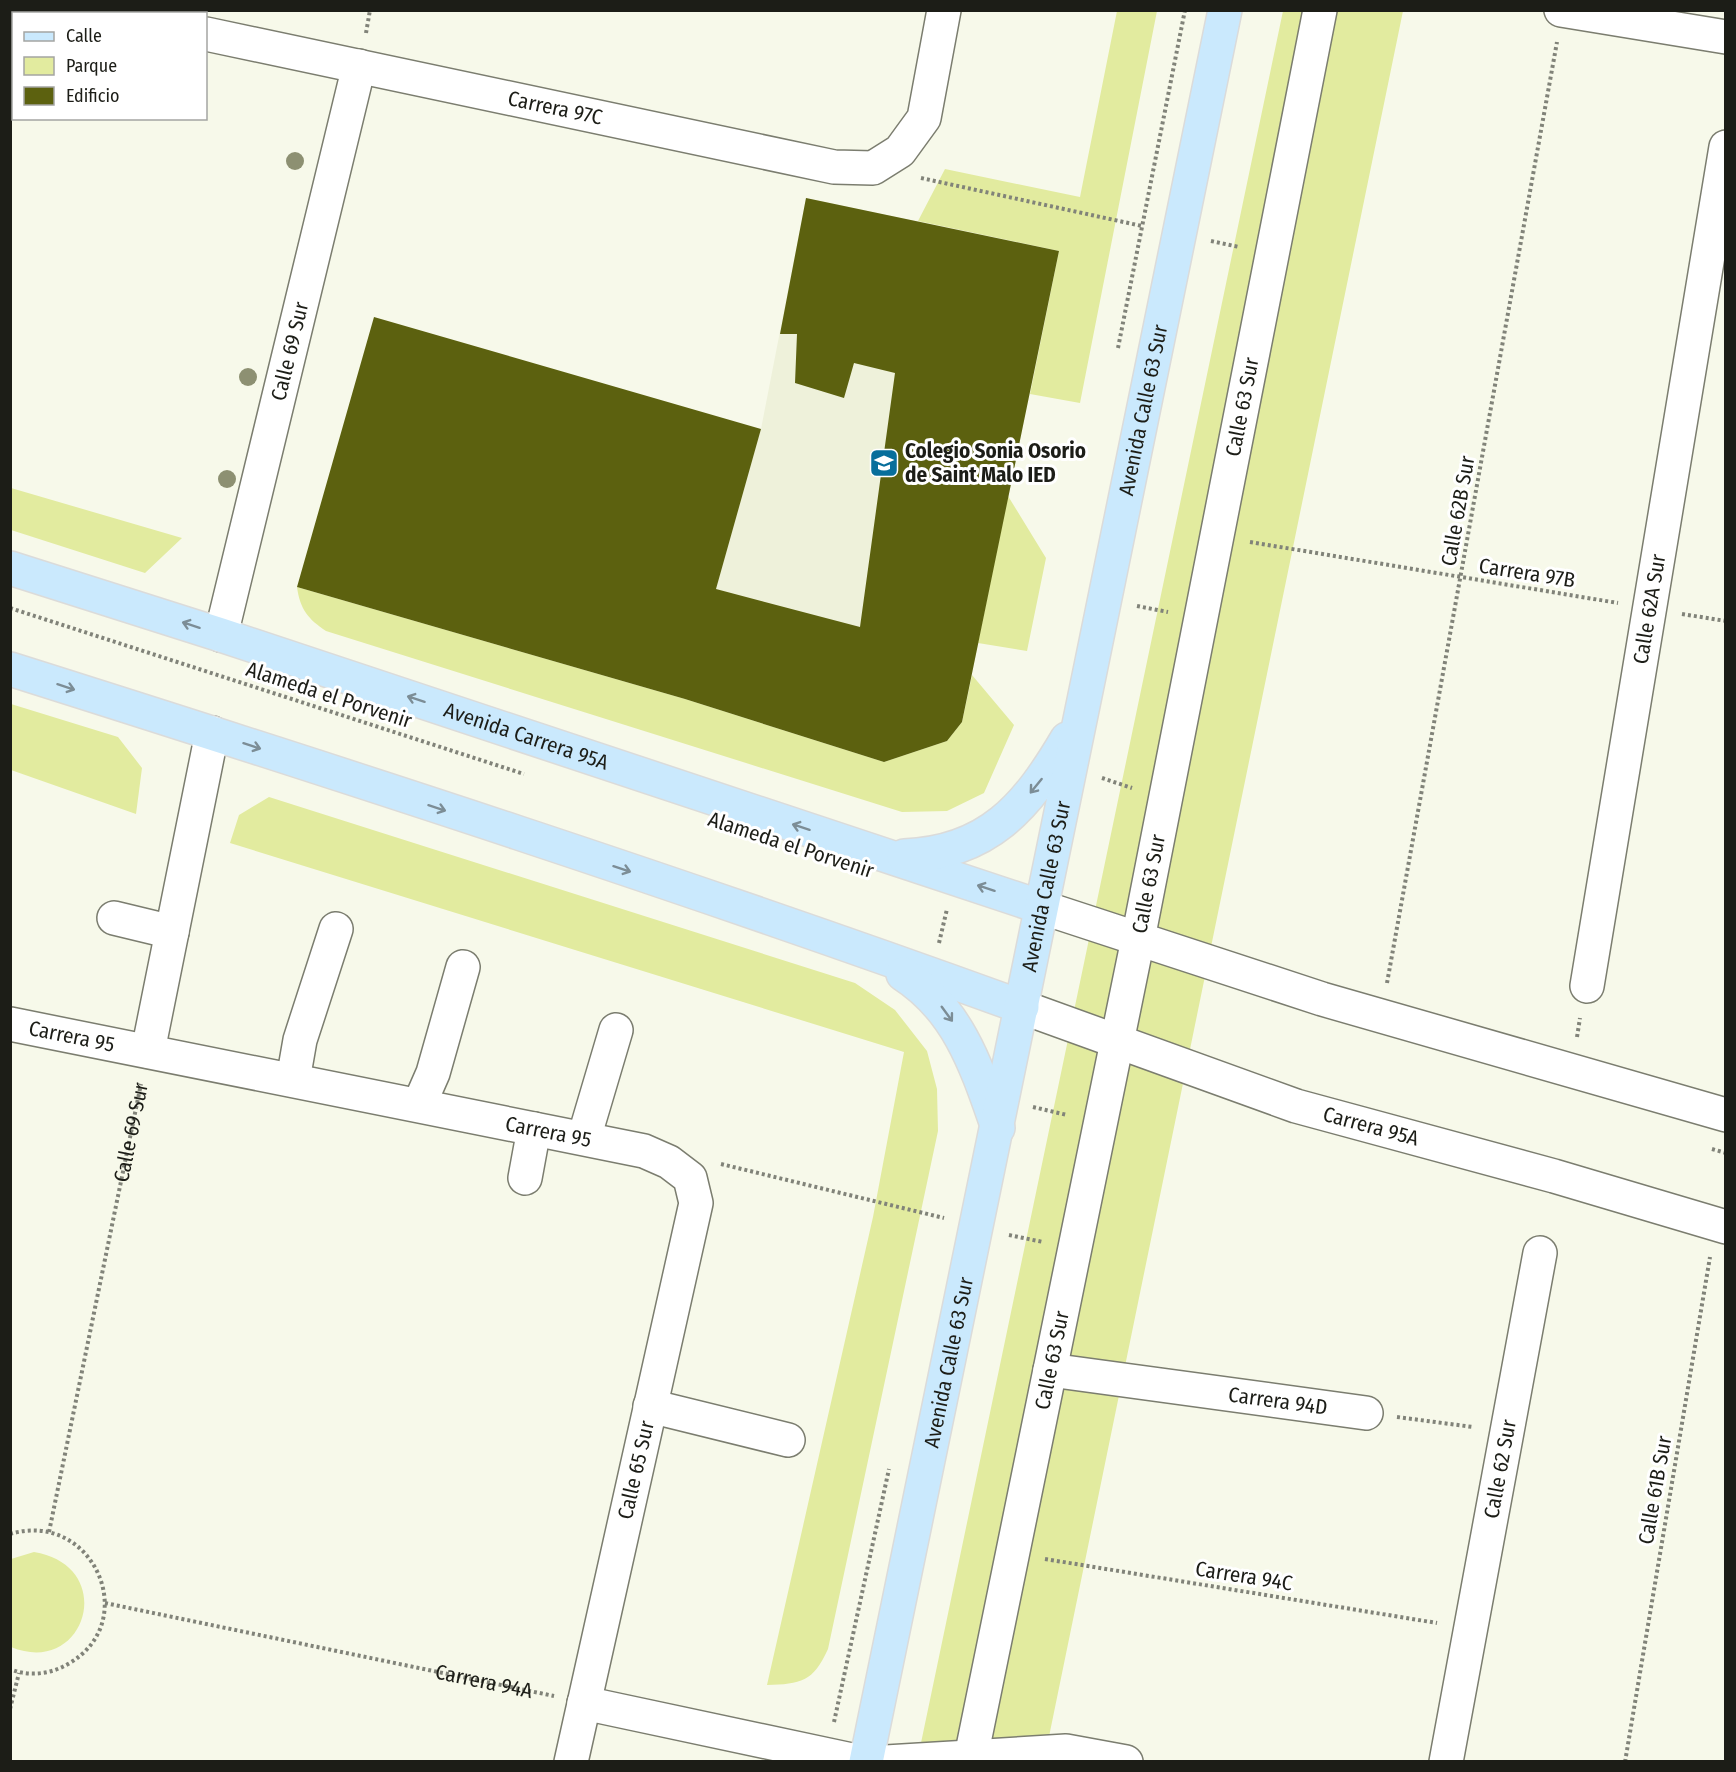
<svg xmlns="http://www.w3.org/2000/svg" width="1736" height="1772" font-family="'Fira Sans Condensed',sans-serif">
<style>
.built{fill:#eef1da}
.green{fill:#e2eb9f}
.building{fill:#5c610f}
.lines{fill:none;stroke-linecap:round;stroke-linejoin:round}
.minor-casing{stroke:#7b7d6f;stroke-width:36}
.major-casing{stroke:#dbdbda;stroke-width:36}
.path{stroke:#818379;stroke-width:4;stroke-dasharray:3 3;stroke-linecap:butt}
.minor{stroke:#fff;stroke-width:33}
.major{stroke:#cae9fd;stroke-width:33}
.tree{fill:#8d9072}
.oneway{stroke:#7c8d96}
.labels{text-anchor:middle;dominant-baseline:central;stroke-width:6;stroke-linejoin:round;paint-order:stroke}
.street-label{font-size:21px;fill:#1c1d17;stroke:#fff}
.poi-label{font-size:21px;font-weight:bold;fill:#1c1d17;stroke:#fff;text-anchor:start}
</style>
<rect width="100%" height="100%" fill="#f7f9ea"/>
<path class="built" d="M806,198l253,53 -97,471 -15,19 -63,21 -199,-63 76,-270z"/>
<path class="green" d="M1117,11h40l-77,392 -50,-9 29,-143 -141,-30 27,-52 135,28z
M1283,11h120l-359,1750 -127,1z
M10,488h1l171,50 -37,35 -134,-43z
M1008,496l38,62 -19,93 -49,-8z
M297,587l388,112 199,63 63,-21 15,-19 10,-47 42,50 -30,68 -37,18 -45,1 -576,-181c-18,-12 -26,-22 -29,-44z
M11,704l107,33 24,31 -6,46 -125,-44z
M269,797l586,186 40,27 32,41 10,38 1,42 -110,518c-15,33 -27,35 -61,36l106,-468 31,-165 -674,-209 9,-28z
M34,1552c85,14 52,126 -23,95v-88z"/>
<path class="building" d="M806,198l253,53 -97,471 -15,19 -63,21 -199,-63 -388,-112 77,-270 387,112 -45,160 144,38 35,-254 -41,-10 -10,35 -49,-15 2,-49h-17z"/>
<g class="lines">
<g class="minor-casing">
<g id="minor">
<path d="M92,10l14,4"/>
<path d="M1561,10l165,27"/>
<path id="s3" d="M206,34l628,133 39,1 27,-17 24,-33 20,-108"/>
<path id="s4" d="M221,635l138,-569"/>
<path d="M1041,907l281,92 404,116"/>
<path d="M114,918l58,14"/>
<path id="s5" d="M1587,986l139,-839"/>
<path id="s6" d="M1022,1007l274,99 258,70 172,51"/>
<path id="s7" d="M10,1024l634,127 25,11 21,16 6,25 -125,559"/>
<path d="M148,1051l64,-318"/>
<path d="M293,1080l7,-40 36,-111"/>
<path d="M419,1105l14,-32 30,-106"/>
<path d="M584,1138l32,-108"/>
<path d="M525,1178l9,-49"/>
<path id="s8" d="M1050,1370l316,43"/>
<path d="M650,1406l138,34"/>
<path d="M584,1703l277,59"/>
<path id="s9" d="M971,1757l167,-818 182,-929"/>
<path d="M886,1762l180,-11 60,11"/>
<path id="s10" d="M1446,1762l94,-509"/>
</g>
</g>
<g class="major-casing">
<g id="major">
<path id="s11" d="M10,568l211,67 820,272"/>
<path d="M10,669c339,107 678,217 1012,338"/>
<path d="M904,856c84,-3 123,-49 163,-117"/>
<path d="M903,974c56,36 74,94 95,154"/>
<path id="s12" d="M866,1762c122,-584 239,-1168 359,-1752"/>
</g>
</g>
<g class="path">
<path d="M366,33l4,-23"/>
<path d="M921,178l221,48"/>
<path d="M1211,241l28,6"/>
<path d="M1118,348l67,-338"/>
<path d="M1250,542l368,61"/>
<path d="M1137,606l31,6"/>
<path d="M10,608l514,166"/>
<path d="M1682,614l44,7"/>
<path d="M1102,778l30,10"/>
<path d="M939,943l8,-34"/>
<path d="M1387,983l170,-941"/>
<path d="M1577,1037l3,-19"/>
<path d="M1033,1107l34,8"/>
<path d="M1712,1149l14,4"/>
<path d="M721,1164l223,54"/>
<path d="M1009,1235l34,7"/>
<path d="M1397,1417l76,10"/>
<path id="s1" d="M49,1532l92,-448"/>
<path d="M10,1534c83,-25 133,88 58,130 -17,10 -39,13 -58,5"/>
<path d="M1045,1559l392,64"/>
<path id="s2" d="M105,1603l449,93"/>
<path d="M10,1709l9,-36"/>
<path d="M834,1722l55,-253"/>
<path d="M1625,1762l85,-505"/>
</g>
<use href="#minor" class="minor"/>
<use href="#major" class="major"/>
</g>
<g class="tree">
<circle cx="295" cy="161" r="9"/>
<circle cx="248" cy="377" r="9"/>
<circle cx="227" cy="479" r="9"/>
</g>
<defs><path id="oneway-shaft" d="M-6 0H5M1.5-3L5.5 0L1.5 3" fill="none" stroke-width="1.6" stroke-linecap="round" stroke-linejoin="round" transform="scale(1.5)"/></defs>
<g class="oneway">
<use href="#oneway-shaft" transform="translate(191 625) rotate(-162)"/>
<use href="#oneway-shaft" transform="translate(66 687) rotate(18)"/>
<use href="#oneway-shaft" transform="translate(416 699) rotate(-162)"/>
<use href="#oneway-shaft" transform="translate(252 746) rotate(18)"/>
<use href="#oneway-shaft" transform="translate(1036 786) rotate(129)"/>
<use href="#oneway-shaft" transform="translate(437 808) rotate(18)"/>
<use href="#oneway-shaft" transform="translate(801 827) rotate(-162)"/>
<use href="#oneway-shaft" transform="translate(622 869) rotate(18)"/>
<use href="#oneway-shaft" transform="translate(986 888) rotate(-162)"/>
<use href="#oneway-shaft" transform="translate(947 1014) rotate(54)"/>
</g>
<defs>
<g id="school-square" transform="scale(1.5)"><rect x="-9" y="-9" width="18" height="18" rx="4" fill="#076e9b" stroke="#fff"/><path d="M0-5L7-2L0 1L-7-2ZM-4 1L0 2.5L4 1V4Q0 6-4 4Z" fill="#fff"/></g>
</defs>
<g fill-rule="evenodd">
<use href="#school-square" x="884" y="463"/>
</g>
<g class="labels">
<g class="street-label">
<text stroke="none"><textPath href="#s3" startOffset="357">Carrera 97C</textPath></text>
<text stroke="none"><textPath href="#s4" startOffset="292">Calle 69 Sur</textPath></text>
<text stroke="none"><textPath href="#s9" startOffset="1377">Calle 63 Sur</textPath></text>
<text stroke="none"><textPath href="#s12" startOffset="1380">Avenida Calle 63 Sur</textPath></text>
<text transform="translate(1458 511) rotate(-80)">Calle 62B Sur</text>
<text transform="translate(1527 573) rotate(9)">Carrera 97B</text>
<text stroke="none"><textPath href="#s5" startOffset="382">Calle 62A Sur</textPath></text>
<text transform="translate(329 695) rotate(18)">Alameda el Porvenir</text>
<text stroke="none"><textPath href="#s11" startOffset="543">Avenida Carrera 95A</textPath></text>
<text transform="translate(791 845) rotate(18)">Alameda el Porvenir</text>
<text stroke="none"><textPath href="#s9" startOffset="891">Calle 63 Sur</textPath></text>
<text stroke="none"><textPath href="#s12" startOffset="894">Avenida Calle 63 Sur</textPath></text>
<text stroke="none"><textPath href="#s7" startOffset="63">Carrera 95</textPath></text>
<text stroke="none"><textPath href="#s6" startOffset="369">Carrera 95A</textPath></text>
<text stroke="none"><textPath href="#s1" startOffset="408">Calle 69 Sur</textPath></text>
<text stroke="none"><textPath href="#s7" startOffset="549">Carrera 95</textPath></text>
<text stroke="none"><textPath href="#s9" startOffset="405">Calle 63 Sur</textPath></text>
<text stroke="none"><textPath href="#s12" startOffset="408">Avenida Calle 63 Sur</textPath></text>
<text stroke="none"><textPath href="#s8" startOffset="230">Carrera 94D</textPath></text>
<text stroke="none"><textPath href="#s10" startOffset="298">Calle 62 Sur</textPath></text>
<text transform="translate(636 1470) rotate(-77)">Calle 65 Sur</text>
<text transform="translate(1655 1490) rotate(-80)">Calle 61B Sur</text>
<text transform="translate(1244 1576) rotate(9)">Carrera 94C</text>
<text stroke="none"><textPath href="#s2" startOffset="387">Carrera 94A</textPath></text>
</g>
<g class="poi-label">
<text x="905" y="451">Colegio Sonia Osorio<tspan x="905" dy="24">de Saint Malo IED</tspan></text>
</g>
</g>
<rect width="1736" height="1772" fill="none" stroke="#1c1d17" stroke-width="24"/>
<rect x="12" y="12" width="195" height="108" fill="#ffffff" stroke="#a4a5a2" stroke-width="1.5"/>
<rect x="24" y="32" width="30" height="9" fill="#cae9fd" stroke="#a4a5a2" stroke-width="1.5"/>
<text x="66" y="42" font-size="18" fill="#1c1d17">Calle</text>
<rect x="24" y="57" width="30" height="18" fill="#e2eb9f" stroke="#a4a5a2" stroke-width="1.5"/>
<text x="66" y="72" font-size="18" fill="#1c1d17">Parque</text>
<rect x="24" y="87" width="30" height="18" fill="#5c610f" stroke="#a4a5a2" stroke-width="1.5"/>
<text x="66" y="102" font-size="18" fill="#1c1d17">Edificio</text>
</svg>
